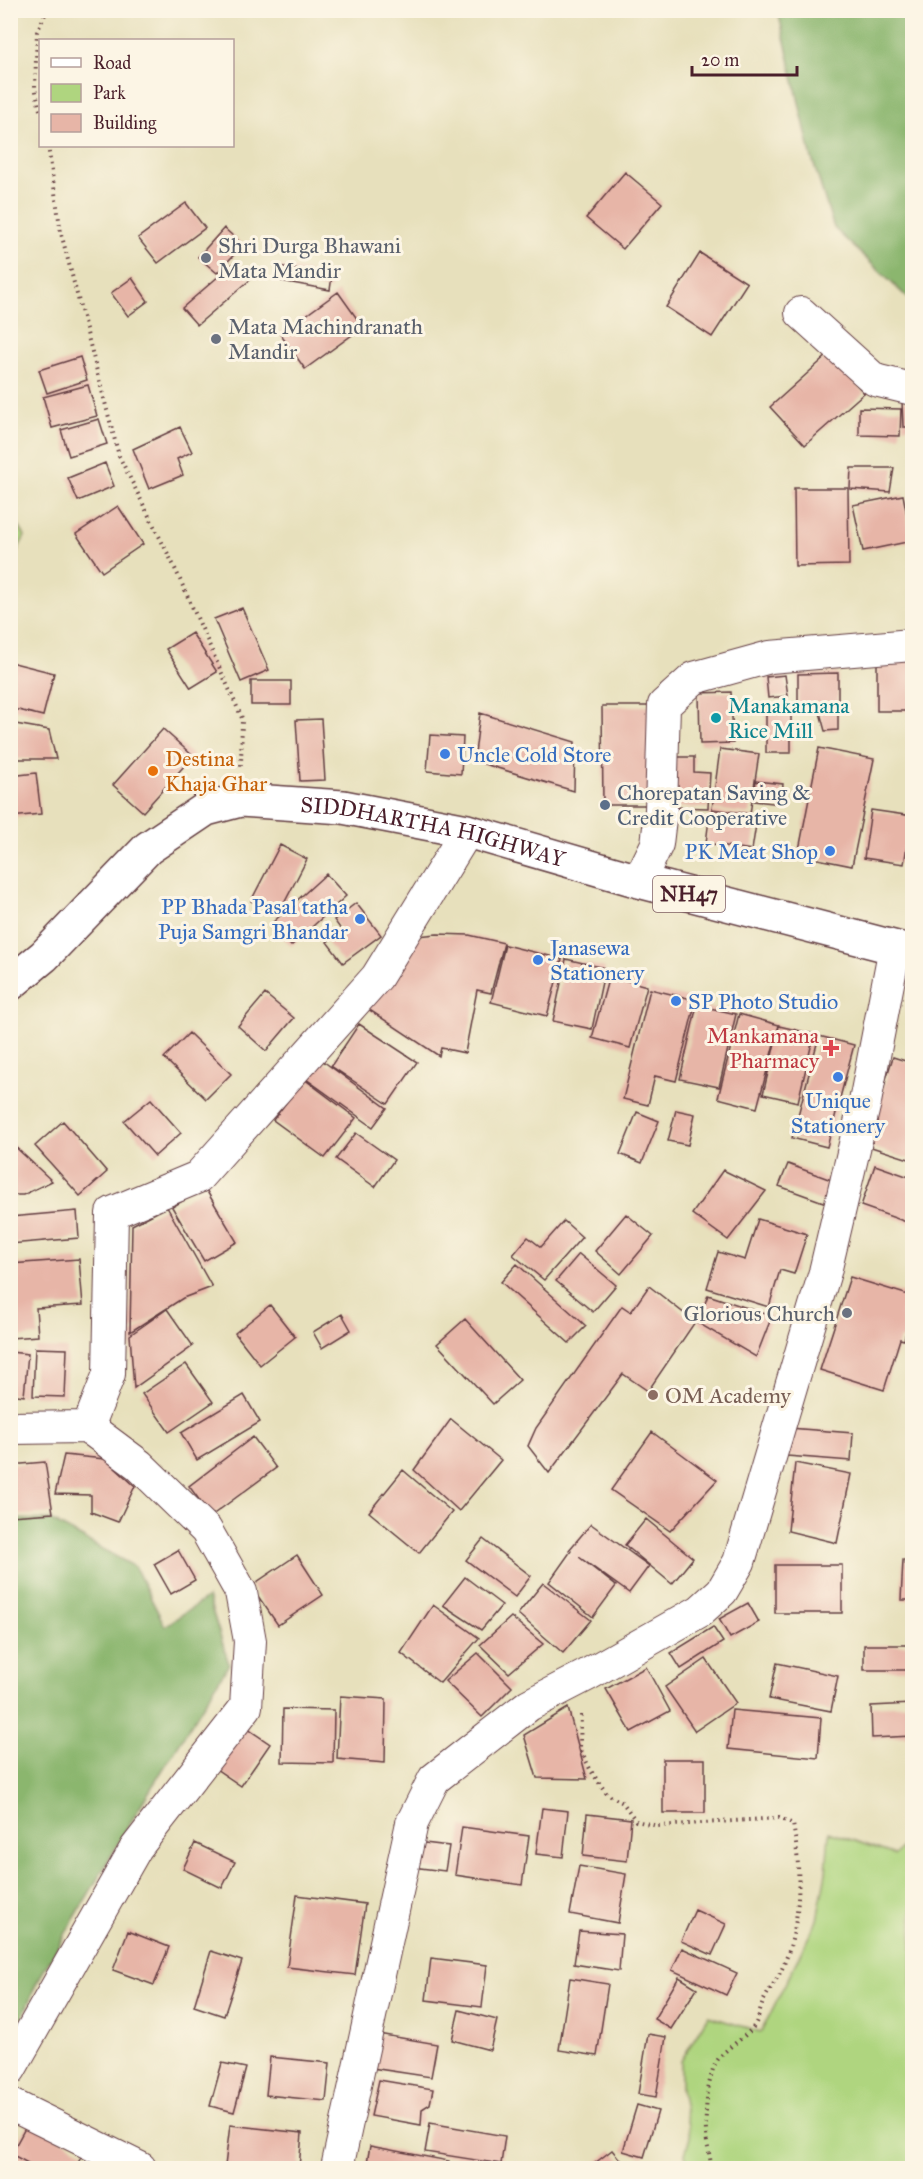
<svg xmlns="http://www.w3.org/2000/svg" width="923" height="2179" font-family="'IM FELL Great Primer',serif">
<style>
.green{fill:#afd57f;stroke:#7c7a55;stroke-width:1.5}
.forest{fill:#8bb66e;stroke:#6a6a4c;stroke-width:1.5}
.building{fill:#e7b5a7}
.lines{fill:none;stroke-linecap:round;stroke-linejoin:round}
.minor-casing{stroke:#623c41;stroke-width:34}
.trunk-casing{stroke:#623c41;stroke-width:36}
.path{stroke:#623c41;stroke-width:4;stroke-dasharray:1.5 4.5;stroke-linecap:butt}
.minor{stroke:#fff;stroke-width:32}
.trunk{stroke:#fff;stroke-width:33}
.worship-dot{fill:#6b7280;stroke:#fcf5e5;stroke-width:2}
.culture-dot{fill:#0f9aa8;stroke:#fcf5e5;stroke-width:2}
.shop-dot{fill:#3f7fe0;stroke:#fcf5e5;stroke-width:2}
.food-dot{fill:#e8710a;stroke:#fcf5e5;stroke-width:2}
.service-dot{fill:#5c6f8a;stroke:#fcf5e5;stroke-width:2}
.health-dot{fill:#e0444e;stroke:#fcf5e5;stroke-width:2}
.education-dot{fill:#8d6e63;stroke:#fcf5e5;stroke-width:2}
.labels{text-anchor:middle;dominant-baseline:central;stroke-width:6;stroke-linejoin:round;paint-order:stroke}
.shield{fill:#fcf5e5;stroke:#7f5f63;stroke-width:1.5}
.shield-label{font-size:21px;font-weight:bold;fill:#4a1f2b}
.worship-label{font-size:22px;fill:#5b616d;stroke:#fcf5e5;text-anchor:start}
.culture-label{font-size:22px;fill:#0d838f;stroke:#fcf5e5;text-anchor:start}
.shop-label{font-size:22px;fill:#366cbe;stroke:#fcf5e5;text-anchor:start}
.food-label{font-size:22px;fill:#c56008;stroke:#fcf5e5;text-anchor:start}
.service-label{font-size:22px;fill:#4e5e75;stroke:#fcf5e5;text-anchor:start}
.street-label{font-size:22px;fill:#4a1f2b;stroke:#fcf5e5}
.health-label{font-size:22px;fill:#be3a42;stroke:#fcf5e5;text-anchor:end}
.education-label{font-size:22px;fill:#785e54;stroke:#fcf5e5;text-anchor:start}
</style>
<rect width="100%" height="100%" fill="#fcf5e5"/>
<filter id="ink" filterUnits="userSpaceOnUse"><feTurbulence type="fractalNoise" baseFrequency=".0167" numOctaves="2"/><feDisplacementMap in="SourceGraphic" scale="12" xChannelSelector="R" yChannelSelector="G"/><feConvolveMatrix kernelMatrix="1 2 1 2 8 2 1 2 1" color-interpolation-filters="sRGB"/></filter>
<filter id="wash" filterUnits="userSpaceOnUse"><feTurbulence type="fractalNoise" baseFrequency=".008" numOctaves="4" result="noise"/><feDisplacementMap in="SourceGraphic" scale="24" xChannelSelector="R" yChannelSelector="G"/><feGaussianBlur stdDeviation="1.35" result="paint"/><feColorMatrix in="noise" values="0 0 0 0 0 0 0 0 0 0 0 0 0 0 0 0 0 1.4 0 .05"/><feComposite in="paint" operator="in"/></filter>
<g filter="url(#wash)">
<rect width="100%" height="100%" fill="#e7e0bc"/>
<path class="green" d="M11,513l14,23 -14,26z
M829,1832l66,23 17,-21v334h-222l-5,-14 5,-17 -9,-48v-28l27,-45 53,16 56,-112 9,-47z"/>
<path class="forest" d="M778,11h134v291l-78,-74 -23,-73z
M11,1519l39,1 85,47 30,59 43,-29 21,67 -87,139 -105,179 -26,63z"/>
<g id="blocks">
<path class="building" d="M625,172l37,31 -39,46 -37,-31z
M186,203l19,25 -47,35 -20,-25z
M224,228l19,17 -26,28 -19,-16z
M700,253l47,30 -35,54 -46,-30z
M235,262l15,18 -53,45 -15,-17z
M279,266l53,10 -2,14 -54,-10z
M132,278l16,23 -20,15 -17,-23z
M338,292l25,35 -58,42 -25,-35z
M829,354l35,39 -59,52 -35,-38z
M80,357l7,23 -40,13 -8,-23z
M88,385l9,31 -45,12 -9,-31z
M912,400v27h-9l-1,-26z
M859,408l42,1 -1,27 -41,-1z
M99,419l8,25 -38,12 -8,-26z
M180,427l12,25 -15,7 6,16 -34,14 -16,-40z
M105,463l9,23 -36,15 -10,-23z
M851,468h43l-4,24 -40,-3z
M794,488h54l1,77 -54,1z
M903,495l9,46 -49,10 -10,-46z
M118,506l25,38 -41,28 -26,-38z
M242,608l27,62 -28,12 -27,-63z
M192,633l25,39 -26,16 -25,-39z
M877,660h35v51h-35z
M10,662l44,11 -11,43 -33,-8z
M838,673v57l-13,1 -7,-26 -20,-1v-30z
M785,675l3,21 -20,2 -2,-21z
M251,681h40v24h-40z
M731,692l2,51 -33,1 -1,-51z
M602,706h53l1,99h-53z
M766,706h25v47h-25z
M480,713l95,29 -1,49 -100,-30z
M321,719l4,61 -25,1 -4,-61z
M10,723l39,7 7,29h-46z
M163,729l30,27 -50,56 -30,-27z
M430,735l33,2 -2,37 -34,-3z
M819,748l55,11 -22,107 -54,-11z
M720,749l39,5 -9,60 -38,-5z
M674,757h20v15l16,1 -2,35 -37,-1z
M36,773l5,41 -31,3v-41z
M756,781l27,3 -2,20 -27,-3z
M871,810l41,6 -8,48 -40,-6z
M710,811l47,7 -5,32 -46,-7z
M280,845l27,14 -29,56 -27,-14z
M326,874l20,22 -55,50 -20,-22z
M356,903l25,32 -38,28 -16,-21 15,-11 -8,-11z
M437,934l32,1 35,8 -13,50 -14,-3 -12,63 -24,-5 -2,8 -80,-53 59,-67z
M505,945l57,14 -15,57 -56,-14z
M566,959l39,9 -13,61 -39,-8z
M609,976l38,10 -17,62 -38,-10z
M650,989l46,11 -20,81 -21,-5 -7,29 -25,-6z
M265,994l29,24 -28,33 -28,-25z
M697,1005l39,9 -17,73 -39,-8z
M739,1014l40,11 -22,83 -39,-10z
M359,1024l58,38 -29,42 -57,-38z
M779,1026l35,8 -16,68 -35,-8z
M189,1033l42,41 -25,25 -42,-41z
M819,1036l35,9 -27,102 -35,-9z
M316,1056l71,52 -14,19 -71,-51z
M893,1057l19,6v97l-47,-15z
M304,1079l52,39 -31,40 -52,-38z
M151,1099l30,34 -26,23 -31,-35z
M676,1110l19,4 -7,31 -20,-4z
M637,1112l22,9 -17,42 -22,-9z
M63,1121l44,51 -27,24 -45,-50z
M356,1133l38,27 -19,27 -39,-28z
M10,1142l42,39 -29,14h-13z
M788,1164l46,17 -8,22 -47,-17z
M875,1165l37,13v46l-51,-18z
M723,1170l43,21 -38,49 -36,-26z
M205,1188l32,54 -33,19 -32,-54z
M167,1207l45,80 -29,11 -53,34 2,-107z
M77,1211l2,27 -69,6v-27z
M626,1214l27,22 -32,38 -26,-23z
M758,1219l49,15 -13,40 -14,-4 -11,37 -62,-19 11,-36 27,8z
M564,1221l18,16 -38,43 -31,-25 15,-18 13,10z
M579,1254l37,31 -23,27 -37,-31z
M79,1259l4,46 -47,3 2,28 -28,2v-74z
M517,1264l69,62 -17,17 -68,-61z
M850,1277l62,19v15l-8,29 -4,-1 -16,51 -64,-20z
M649,1286l46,36 -47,69 -25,-17 -74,99 -21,-27 8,-18 86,-122 9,6z
M708,1295l64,21 -16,41 -58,-34z
M270,1305l25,32 -35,28 -25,-32z
M167,1309l26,37 -59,42 -4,-53z
M342,1314l9,16 -29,18 -9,-16z
M465,1319l55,61 -27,24 -56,-60z
M35,1348l32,1 -2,48 -32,-1z
M10,1352l18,2 -4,42 -14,-2z
M186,1364l27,38 -44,30 -27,-38z
M244,1395l16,27 -63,38 -16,-27z
M451,1419l50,41 -42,51 -45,-41z
M789,1428l64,5 -2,28 -64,-5z
M652,1432l65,48 -47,51 -59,-41z
M253,1437l23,31 -65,48 -22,-30z
M64,1455l41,4 30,27 -17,36 -27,-10v-17l-36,-1z
M45,1462l8,51 -43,3v-51z
M795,1463l56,11 -14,69 -49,-12z
M403,1470l49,42 -33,41 -50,-41z
M646,1519l47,39 -21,26 -47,-39z
M591,1524l58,42 -20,27 -50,-36 37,29 -23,31 -44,-35 22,-31 -2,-1z
M483,1539l48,37 -16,21 -49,-37z
M178,1550l17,30 -24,14 -17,-30z
M297,1555l26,40 -45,30 -27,-39z
M903,1560h9v40h-11z
M775,1565h67v48h-67z
M465,1577l37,28 -21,25 -38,-25z
M543,1583l48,37 -28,33 -45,-39z
M748,1603l11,19 -29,16 -11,-19z
M433,1605l46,33 -39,45 -39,-30z
M511,1617l32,27 -34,29 -29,-28z
M713,1627l10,15 -42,27 -10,-16z
M864,1645h48v25h-48z
M478,1653l34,34 -30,30 -37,-36z
M706,1659l30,44 -41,28 -30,-44z
M777,1663l61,13 -7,35 -62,-12z
M646,1667l24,44 -39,21 -25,-43z
M340,1696l46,3 -1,64 -48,-4z
M912,1704v32l-40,2 -1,-32z
M568,1708l19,71 -50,-1 -13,-43z
M283,1709l51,1 -1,53 -51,-1z
M732,1710l89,8 -3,40 -90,-9z
M245,1727l25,17 -29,42 -25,-17z
M663,1759h42v54h-42z
M542,1808l26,3 -5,46 -27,-3z
M587,1814l44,5 -4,42 -44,-5z
M462,1827l67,9 -7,49 -67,-10z
M416,1842l33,4 -4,25 -33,-4z
M195,1843l40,19 -13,26 -39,-19z
M579,1866l47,8 -8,49 -48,-9z
M297,1895l68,9 -10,71 -68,-8z
M695,1910l31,14 -14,31 -31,-14z
M128,1931l41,16 -15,38 -41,-15z
M579,1931l43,3 -3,37 -45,-7z
M682,1948l55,25 -11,22 -54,-25z
M211,1951l31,10 -18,55 -30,-10z
M431,1958l56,7 -5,42 -56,-7z
M679,1977l18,11 -26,41 -17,-10z
M570,1978l38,6 -11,72 -38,-6z
M459,2010l38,10 -7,30 -38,-10z
M378,2034l59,10 -6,33 -59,-9z
M648,2034l18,3 -10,60 -18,-3z
M270,2057l60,6 -4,38 -60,-6z
M222,2063l24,5 -12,44 -24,-6z
M379,2080l54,9 -3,15 -8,5 -1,16 -50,-9z
M637,2105l21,6 -14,46 -21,-6z
M29,2121l55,31 -9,16h-38l-26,-14z
M430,2123l75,13 -4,28 -76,-12z
M230,2125l72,8 -3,35h-46l-28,-2z
M370,2146l79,15 -1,7h-82z
M612,2150l11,13 -7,5h-16l-5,-5z"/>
</g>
</g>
<g filter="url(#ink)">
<use href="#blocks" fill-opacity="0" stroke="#623c41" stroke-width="1.5"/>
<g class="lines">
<g class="minor-casing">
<path id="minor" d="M801,313l74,67 37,9
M639,881l18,-37 4,-34 3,-105 30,-27 76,-21 142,-12
M10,1428l78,-1
M10,2069l126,-221 110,-141 4,-66 -9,-49 -35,-62 -67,-65 -51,-38 21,-53 3,-161 86,-36 179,-200 90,-146
M10,2104l130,64
M337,2168l75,-345 22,-44 95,-74 58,-30 113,-64 22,-20 17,-29 86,-290 40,-170 30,-155"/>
</g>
<g class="trunk-casing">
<g id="trunk">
<path id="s1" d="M10,984l34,-28 104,-108 58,-39 34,-9 103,7 124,24 172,50 273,71"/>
</g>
</g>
<path class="path" d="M40,110l-5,-23 2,-55 10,-22
M48,146l13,87 58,223 54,108 69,154 -1,48
M581,1715l-1,33 11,23 16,23 16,9 13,18 22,5 121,-8 14,6c8,45 9,97 -9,140 -5,13 -14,24 -20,36 -4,8 -5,19 -10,26 -11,15 -35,24 -41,43 -6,19 -8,43 -7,63 0,13 5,24 5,36"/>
<use href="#minor" class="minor"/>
<use href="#trunk" class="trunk"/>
</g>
</g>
<g class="worship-dot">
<circle cx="206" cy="258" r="6"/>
<circle cx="216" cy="339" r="6"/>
<circle cx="847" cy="1313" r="6"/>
</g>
<circle class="culture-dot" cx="716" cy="718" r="6"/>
<g class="shop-dot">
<circle cx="445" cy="754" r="6"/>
<circle cx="830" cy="851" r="6"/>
<circle cx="360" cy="919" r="6"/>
<circle cx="538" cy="960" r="6"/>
<circle cx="676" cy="1001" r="6"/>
<circle cx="838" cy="1077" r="6"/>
</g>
<circle class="food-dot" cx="153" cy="771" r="6"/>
<circle class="service-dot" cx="605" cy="805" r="6"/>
<path class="health-dot" d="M828 1039h6v6h6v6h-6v6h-6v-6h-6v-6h6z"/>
<circle class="education-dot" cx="653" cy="1395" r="6"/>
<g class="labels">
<rect class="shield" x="653" y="876" width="72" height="36" rx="4.5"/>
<g class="shield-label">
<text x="689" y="894">NH47</text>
</g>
<g class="worship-label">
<text x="218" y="245">Shri Durga Bhawani<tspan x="218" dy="25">Mata Mandir</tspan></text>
<text x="228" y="326">Mata Machindranath<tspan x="228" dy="25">Mandir</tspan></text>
<text x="835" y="1313" text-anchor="end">Glorious Church</text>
</g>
<g class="culture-label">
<text x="728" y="705">Manakamana<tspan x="728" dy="25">Rice Mill</tspan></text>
</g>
<g class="shop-label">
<text x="457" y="754">Uncle Cold Store</text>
<text x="818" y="851" text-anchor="end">PK Meat Shop</text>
<text x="348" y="906" text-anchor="end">PP Bhada Pasal tatha<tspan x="348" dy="25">Puja Samgri Bhandar</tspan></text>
<text x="550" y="947">Janasewa<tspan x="550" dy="25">Stationery</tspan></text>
<text x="688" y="1001">SP Photo Studio</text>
<text x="838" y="1100" text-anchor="middle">Unique<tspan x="838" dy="25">Stationery</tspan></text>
</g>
<g class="food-label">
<text x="165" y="758">Destina<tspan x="165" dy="25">Khaja Ghar</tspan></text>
</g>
<g class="service-label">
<text x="617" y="792">Chorepatan Saving &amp;<tspan x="617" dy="25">Credit Cooperative</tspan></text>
</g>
<g class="street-label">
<text stroke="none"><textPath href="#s1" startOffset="495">SIDDHARTHA HIGHWAY</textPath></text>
</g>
<g class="health-label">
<text x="819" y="1035">Mankamana<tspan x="819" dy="25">Pharmacy</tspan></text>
</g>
<g class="education-label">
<text x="665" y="1395">OM Academy</text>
</g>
</g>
<rect width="923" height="2179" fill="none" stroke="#fcf5e5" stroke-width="36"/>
<rect x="39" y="39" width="195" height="108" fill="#fcf5e5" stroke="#b59f9b" stroke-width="1.5"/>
<rect x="51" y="58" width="30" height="9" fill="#ffffff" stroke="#b59f9b" stroke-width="1.5"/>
<text x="93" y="69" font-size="18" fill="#4a1f2b">Road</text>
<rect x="51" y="84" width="30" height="18" fill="#afd57f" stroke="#b59f9b" stroke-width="1.5"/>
<text x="93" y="99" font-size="18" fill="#4a1f2b">Park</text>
<rect x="51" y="114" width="30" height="18" fill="#e7b5a7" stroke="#b59f9b" stroke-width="1.5"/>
<text x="93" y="129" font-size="18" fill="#4a1f2b">Building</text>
<path d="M692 66v9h105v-9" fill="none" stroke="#4a1f2b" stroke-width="3"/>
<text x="701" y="66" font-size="18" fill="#4a1f2b" stroke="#fcf5e5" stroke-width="4.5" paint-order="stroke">20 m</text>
</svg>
